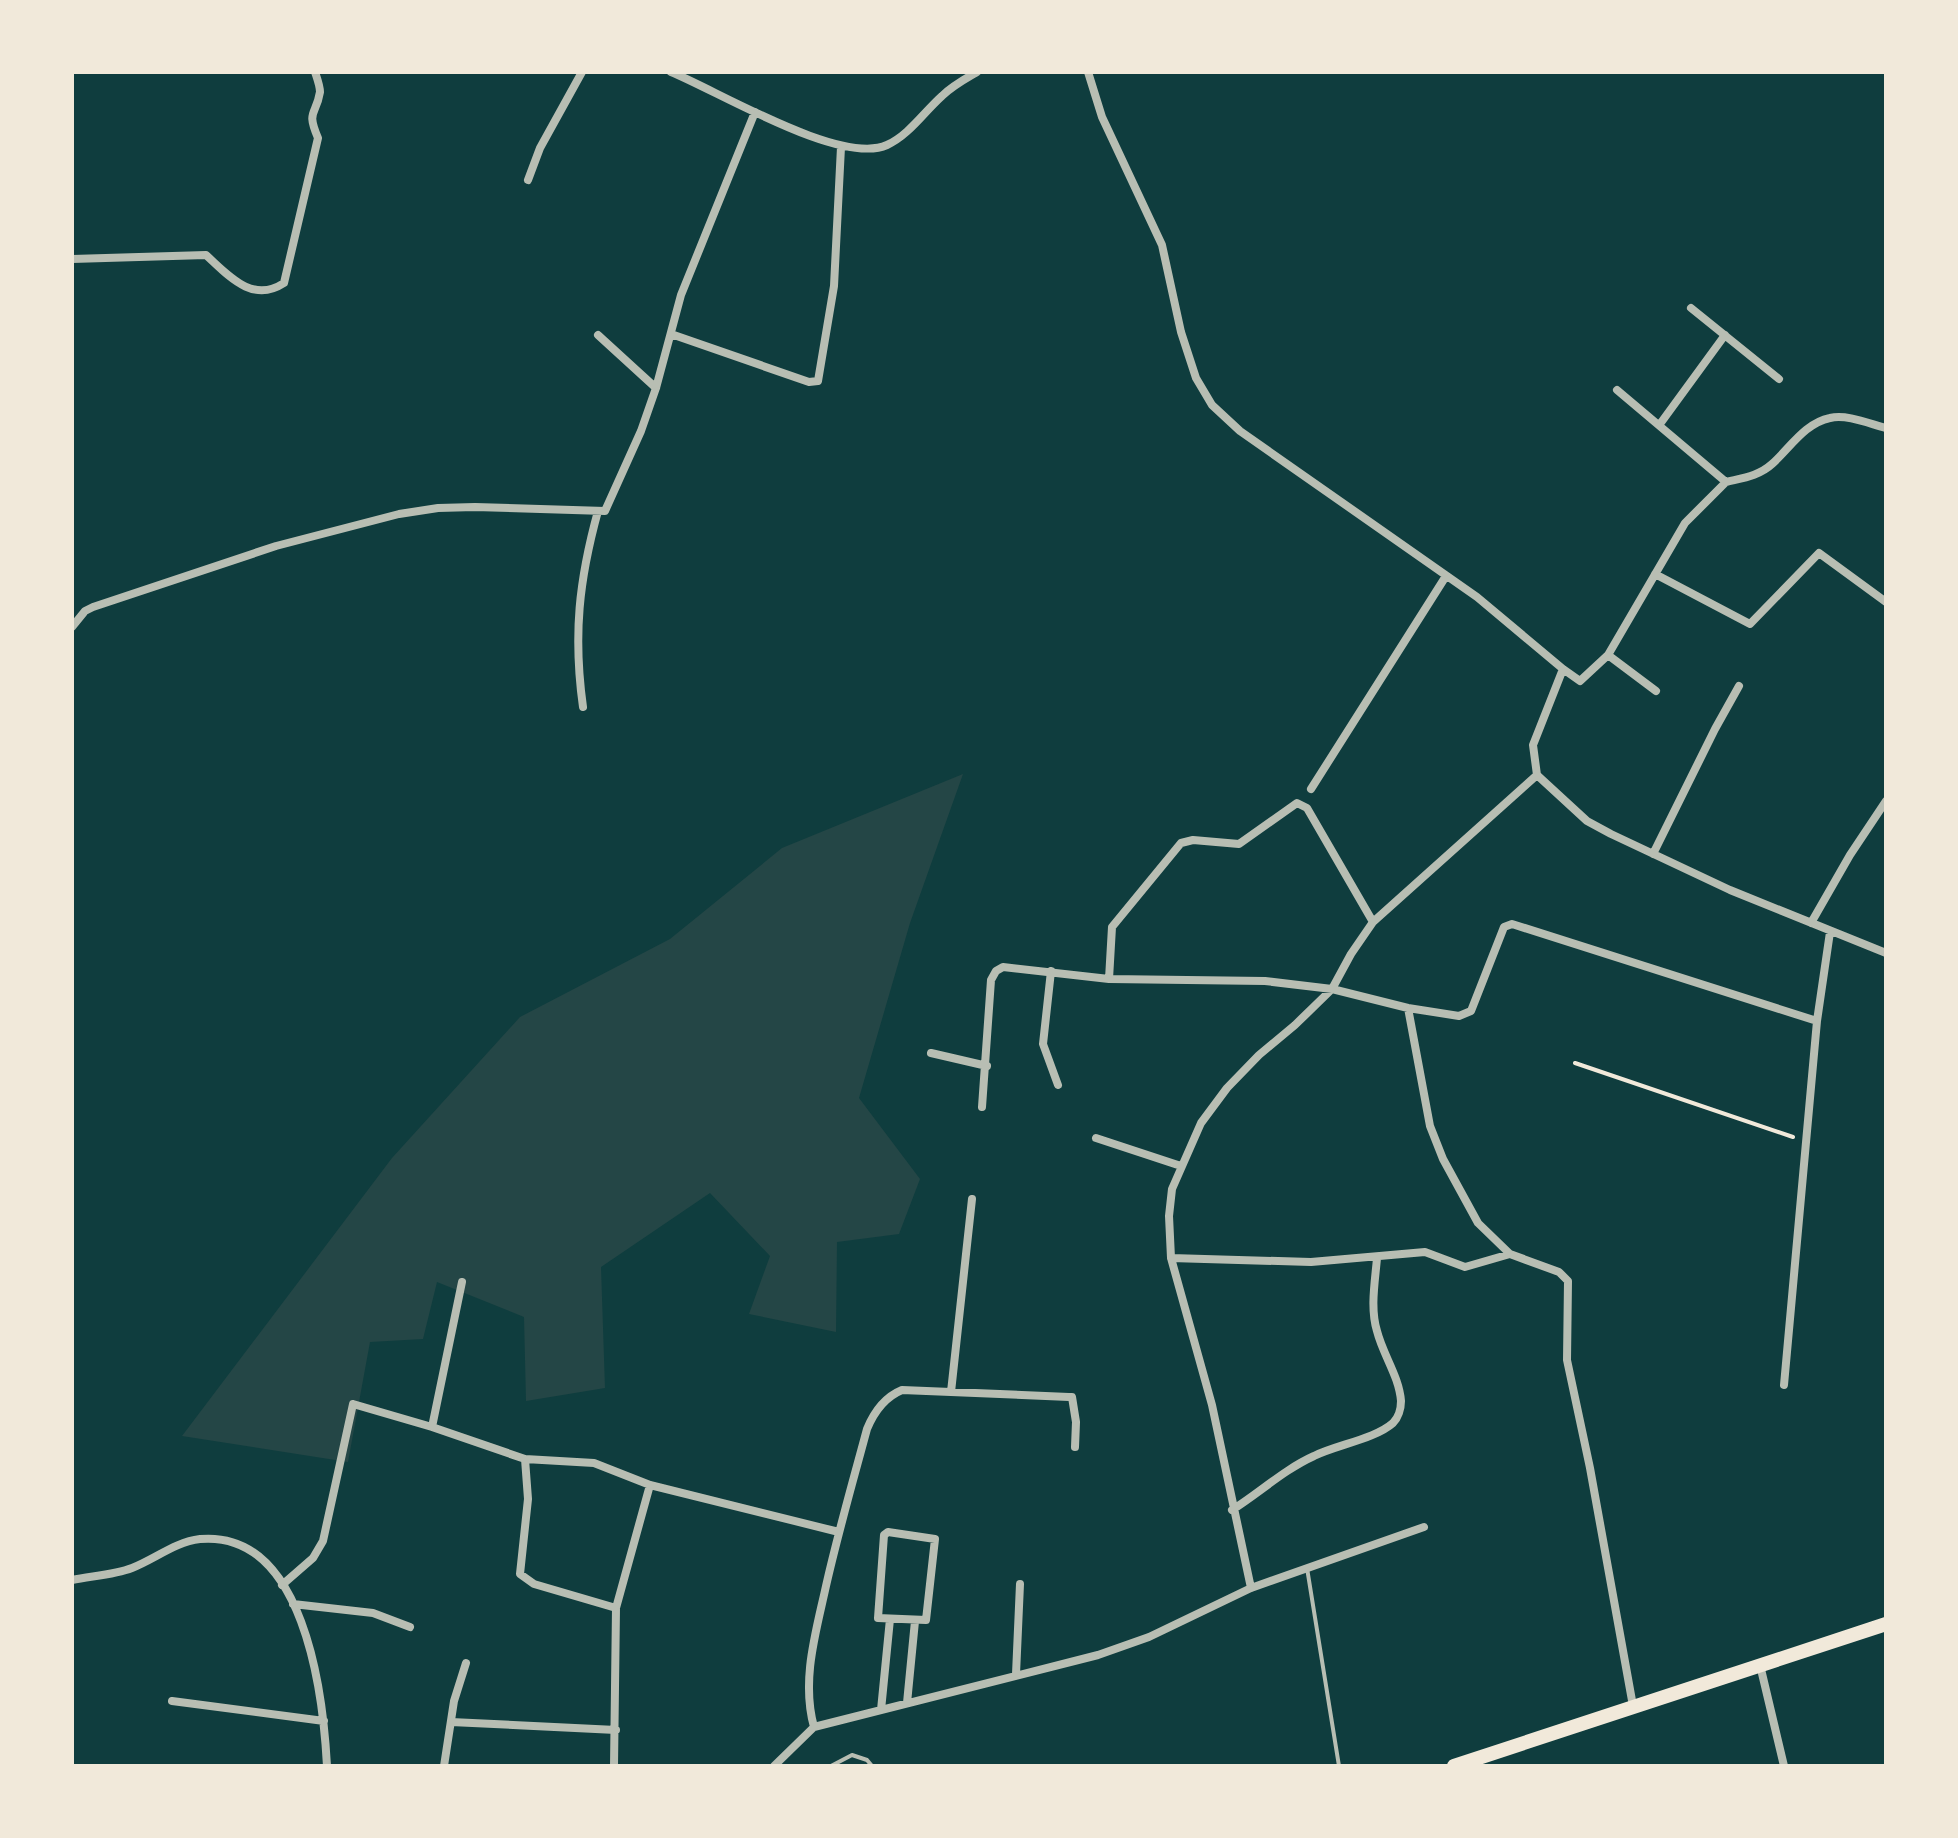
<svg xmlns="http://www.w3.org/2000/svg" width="1958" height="1838" font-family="'Work Sans',sans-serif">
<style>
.green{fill:#244646}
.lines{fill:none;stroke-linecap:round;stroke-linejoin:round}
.path{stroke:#f1e9da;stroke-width:4}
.service{stroke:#b8beb3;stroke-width:4}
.minor{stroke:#b8beb3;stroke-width:8}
.primary{stroke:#f1e9da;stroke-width:14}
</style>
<rect width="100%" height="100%" fill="#0f3d3e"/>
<path class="green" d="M963,774l-53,149 -51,175 61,81 -21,55 -62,8 -1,90 -87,-18 21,-58 -60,-63 -109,74 4,121 -79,13 -2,-84 -87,-35 -14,57 -53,3 -22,120 -166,-26 210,-278 128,-141 150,-78 112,-91z"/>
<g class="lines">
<path class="path" d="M1575,1063l218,74"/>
<path class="service" d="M1307,1568l32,198
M831,1766l21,-11 15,5 5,6"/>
<path class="minor" d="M671,72c47,19 170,94 216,73 22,-10 37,-33 55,-49 10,-10 23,-17 35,-24
M1088,72l14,45 60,128 19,87 15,46 16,27 28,26 237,166 86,72 -30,76 4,30 50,46 24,13 119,56 156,63
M528,180l12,-32 42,-76
M72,259l134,-4c22,20 46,49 78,28l34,-145c-12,-28 -2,-22 2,-46 0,-6 -3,-14 -5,-20
M1691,308l88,71
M671,334l138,48 9,-1 16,-95 7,-139
M598,335l58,53
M1660,424l65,-89
M1726,482c16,-4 33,-6 46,-18 18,-16 33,-41 58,-46 17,-4 40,6 56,10
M1655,574l95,50 69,-71 67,49
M72,627l13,-16 8,-4 183,-61 123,-32 39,-6 37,-1 130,4 36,-80 15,-43 25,-93 74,-183
M1608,655l48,36
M1563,669l17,12 28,-26 77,-132 41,-41 -109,-92
M583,707c-10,-72 -4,-127 15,-196
M1311,789l135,-213
M1653,854l62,-125 24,-43
M1811,923l39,-68 36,-54
M1051,971l-8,73 15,41
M1109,979l3,-52 69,-84 12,-3 46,4 58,-41 10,5 66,114
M1408,1008l22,118 13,33 35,64 32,31 49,18 9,9 -1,79 23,108 43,238
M931,1053l56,13
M982,1107l9,-127 5,-9 7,-4 106,12 156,2 67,8 76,19 51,8 12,-5 33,-84 8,-3 305,97
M1096,1138l85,28
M1171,1258l140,4 114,-10 40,15 45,-13
M462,1282l-30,145 93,32 3,40 -8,75 14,10 82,24
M1784,1385l33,-364 13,-89
M951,1392l21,-193
M525,1459l69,4 56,22 189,47
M1232,1510c27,-17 53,-41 82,-54 22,-11 61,-17 79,-33 5,-5 8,-14 8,-22 -2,-25 -18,-46 -24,-70 -7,-23 -2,-49 0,-73
M888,1532l47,7 -9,81 -48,-2 6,-83z
M72,1580c19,-4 42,-5 60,-12 23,-9 43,-26 68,-29 104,-9 123,153 127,227
M282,1585l31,-27 10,-17 30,-137 79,23
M1251,1588l-39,-183 -41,-147 -2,-42 3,-27 29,-66 26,-35 32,-33 36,-30 37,-36 19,-35 22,-32 164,-147
M293,1604l80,9 37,14
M1760,1665l24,101
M1016,1674l4,-90
M172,1701l152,20
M907,1703l8,-82
M881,1710l9,-91
M451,1722l165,8
M814,1727c-13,-47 2,-95 12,-141 12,-53 27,-105 41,-157 7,-17 18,-32 35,-39l167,7h3l4,25 -1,25
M444,1766l10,-65 12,-38
M614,1766l2,-158 34,-123
M774,1766l40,-39 284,-72 51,-18 102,-49 173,-61"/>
<path class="primary" d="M1454,1766l432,-142"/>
</g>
<rect width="1958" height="1838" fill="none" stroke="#f1e9da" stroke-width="148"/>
</svg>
